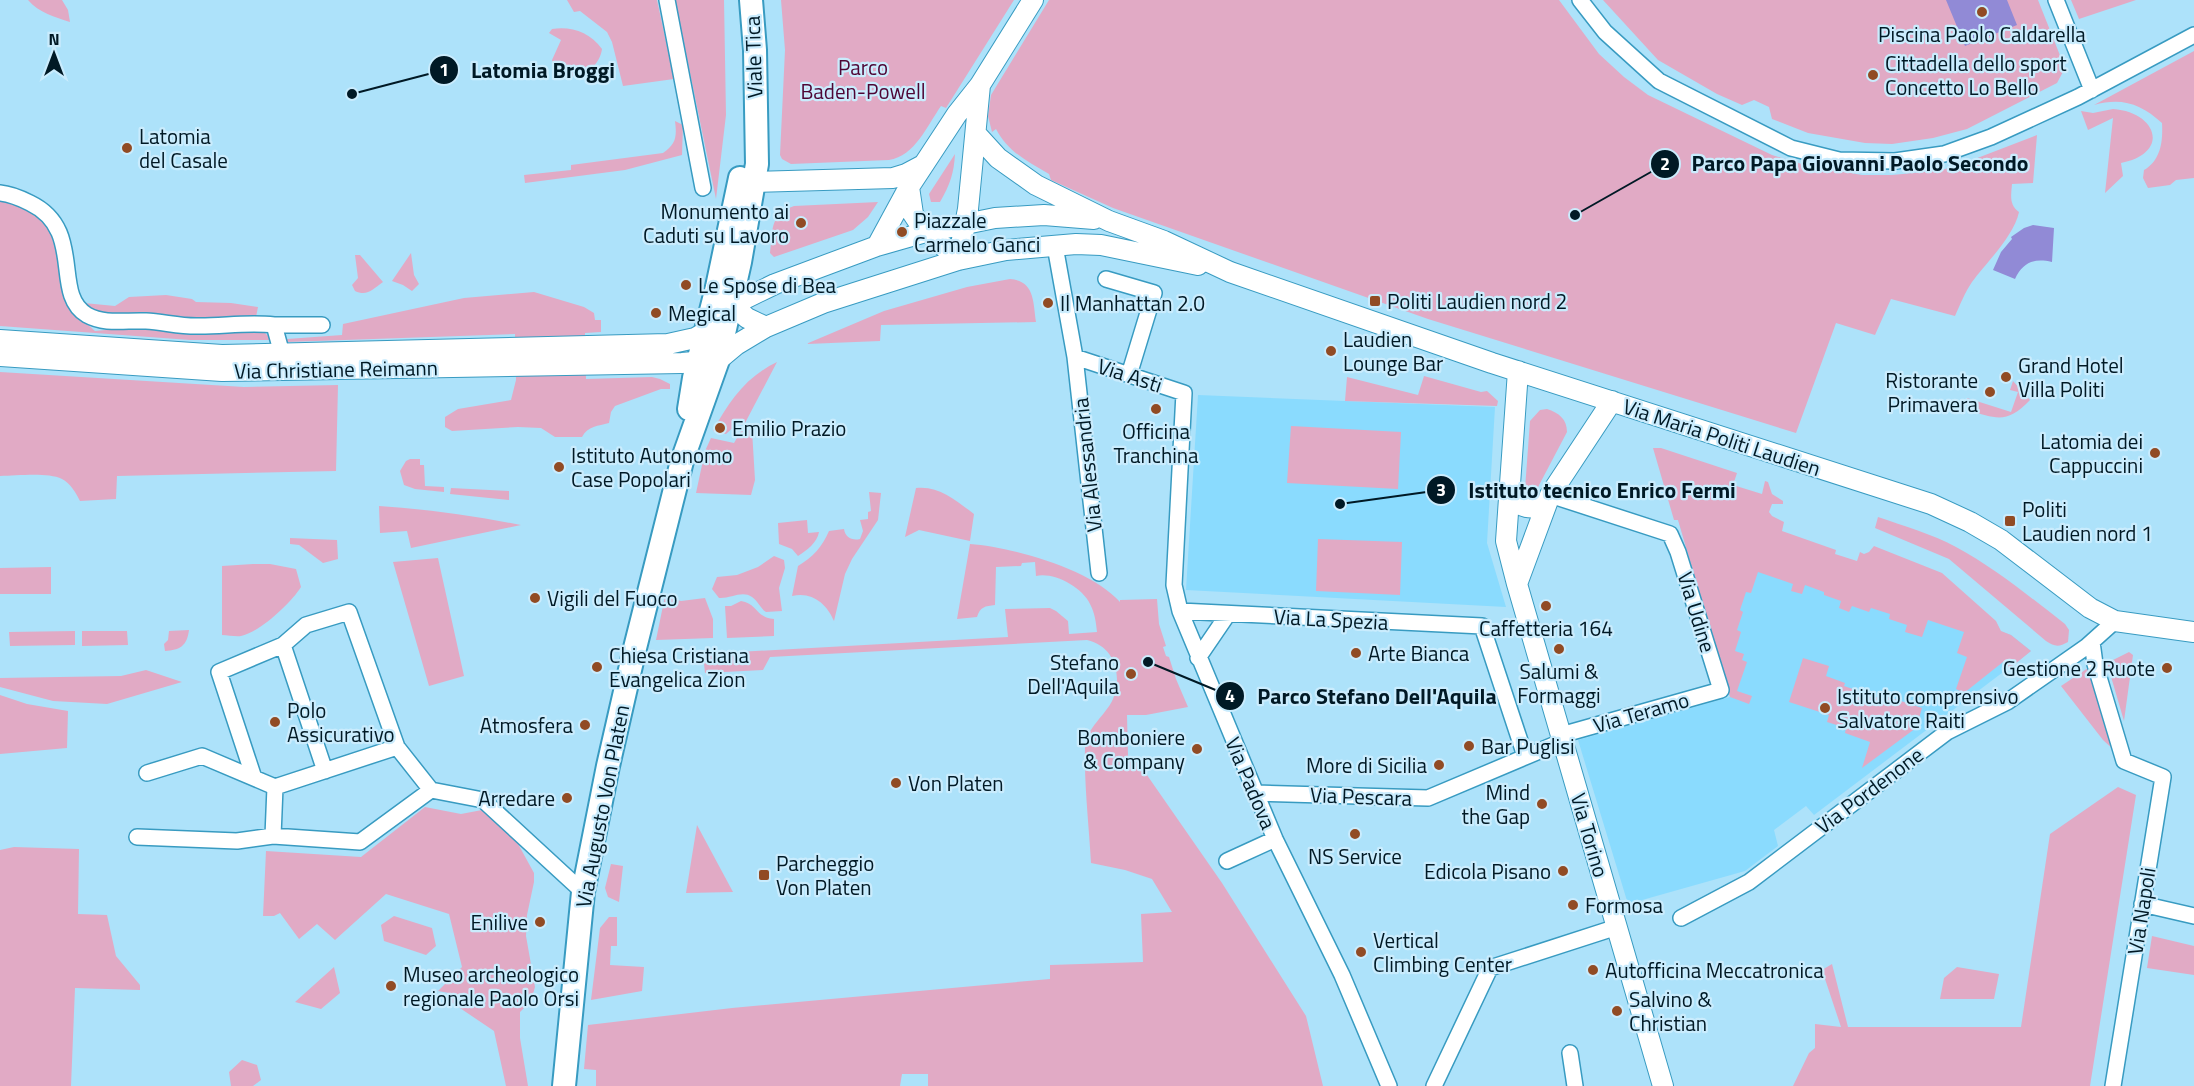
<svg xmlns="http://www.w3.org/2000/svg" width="2194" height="1086" font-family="'Titillium Web',sans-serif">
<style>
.built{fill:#8adbfe}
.green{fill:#e1aac5}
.water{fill:#918ad6}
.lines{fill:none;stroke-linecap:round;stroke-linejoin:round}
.minor-casing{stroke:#389bc1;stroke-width:18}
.tertiary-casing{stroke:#389bc1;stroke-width:22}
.secondary-casing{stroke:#389bc1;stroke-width:26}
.minor{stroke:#fff;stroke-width:15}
.tertiary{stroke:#fff;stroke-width:20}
.secondary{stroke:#fff;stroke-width:22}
.poi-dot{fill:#914b24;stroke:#caecfd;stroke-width:2}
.labels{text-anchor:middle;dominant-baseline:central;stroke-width:4.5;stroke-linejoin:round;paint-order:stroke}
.poi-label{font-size:21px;fill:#001925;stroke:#caecfd;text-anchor:start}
.street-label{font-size:21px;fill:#001925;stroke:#caecfd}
.park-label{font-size:21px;fill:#4e0534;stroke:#caecfd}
.leader{fill:none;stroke:#001925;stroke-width:2}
.callout-dot{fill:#001925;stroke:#caecfd;stroke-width:2}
.mark-label{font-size:18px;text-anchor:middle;font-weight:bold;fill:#fff}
.callout-label{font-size:22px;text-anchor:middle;font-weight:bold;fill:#001925;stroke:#caecfd;stroke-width:4.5;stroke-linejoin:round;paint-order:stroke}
</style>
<rect width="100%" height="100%" fill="#ade2fa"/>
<path class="built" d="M1198,395l297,12 -8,136 19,64 -320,-17z
M1678,519l333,116 20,16 -217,164 -8,-9 -32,24 4,16 -33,25 -117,33 -50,-164 152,-43z"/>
<path class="green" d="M28,0h34l6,10 2,12c-15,-5 -31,-9 -42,-22z
M567,0h90l17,79 -51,7 -11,-44 -5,-10 -27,-21 -6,1z
M675,0h49l2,115 -10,84z
M781,0h233l-68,108 -5,-2c-14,20 -26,50 -52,54l-98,4 -9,-5 -2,-4 5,-105z
M1049,0h510l40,54 25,23 24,18 124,60 33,10 57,10h30l32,-3 18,-2 25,-8 70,-27 -4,48 -21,1c-1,11 -3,21 7,28 -5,24 -33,51 -47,70 -7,10 -12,23 -17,34l-64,-17 -16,36 -39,-12 -40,110 -368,-114 -315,-111 -62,-28 -2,-6c-22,-13 -41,-22 -53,-45l-4,3 -4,-16 3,-21z
M1603,0h435l27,68 -8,15 -90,46 -34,9 -41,6 -27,-1 -57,-10 -36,-14 -3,-12 -15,-7 -12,5 -25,-11 -59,-34z
M2071,0h65l-57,19z
M552,29c19,-3 38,3 50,20 -3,25 -41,41 -50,11l9,-20 -12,-7z
M2194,51v127l-18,2 -6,5 -22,3 -5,-10 1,-8c17,-10 19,-29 18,-47 -21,-19 -40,-26 -68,-18z
M2113,109c44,3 58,44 8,54l2,13 -18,17 8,-75 -25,12 -7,-19 12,2z
M675,121l8,4 -1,30 -57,15 -100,13 -1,-8 47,-5v-5l92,-12c13,-9 14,-16 12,-32z
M955,154c-1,19 -5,31 -15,48h-9l-2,-8z
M10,199l38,22 30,95 17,15 42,-4 47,5 79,-1 5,5 1,4h-79l-190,-14v-126z
M878,202l-10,15 -15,13 -79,27 -4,-4c3,-23 -1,-38 24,-47z
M411,253l3,22 5,9 -7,7 -9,-6 -11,-4z
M355,255h5l23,27c-10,7 -16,15 -28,9l-3,-6 6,-7z
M1010,279c25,2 23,23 26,43l-155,3 -1,16 -74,3 78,-33 83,-24z
M534,292l50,15 10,6 1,7h6v12l-16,1 1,46 66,-2 8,2 10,5v5h-9l-46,17 -4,6 -2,11c-11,3 -21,3 -27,14h-27l-14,-9 -23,-1 -66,4 -7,-4v-10l13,-8 53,-9 5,-20 -1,-46 -228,8v-3l55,-4 1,-11 121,-26z
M166,295l26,4 4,3 35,1 27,4 -2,10c-38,2 -143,11 -172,-14l31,3 14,-9z
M777,362l-33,63 -7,-1 -11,10 -13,-3c16,-30 33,-54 64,-69z
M0,372l244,15 94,-2 -2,86 -219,5 -1,23 -36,2c-4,-8 -10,-18 -18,-22 -15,-7 -45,-3 -62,-3z
M1424,376l57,16 6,-1 11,10 -1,5 -152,-5 2,-24 71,18z
M2013,381l17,19c-23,24 -33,19 -62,10l-1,-12 44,14 7,-20 -8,-2z
M1547,409c12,4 20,10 20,23l-30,57 -8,4 -3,-1 -1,-3 5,-68 10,-11z
M1291,426l110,6 -3,57 -111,-6z
M746,430h6l3,50 -4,15 -55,-2 9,-42 6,-13 23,5 7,-12z
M1653,448h8l76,25 -4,12 29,9 3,-13 3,1 4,12 11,7v3h-11l-3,8 3,4 12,6 -2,9 54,19 -1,4 22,7 3,-9 4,2 5,-2 5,-6 68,27 54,48 5,10 10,4 20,16 -22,18 -6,-7 -39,31 -8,-4 11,-32 -10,-4 7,-21 -36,-12 -6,17 -17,-5 2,-7 -18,-6 1,-5 -19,-6 -2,4 -17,-6 -3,6 -10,-4 2,-7 -17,-6v-3l-19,-7 -3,9 -11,-3 2,-7 -35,-12 -7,21 -5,-1 -6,18 3,2 -6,18 4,2 -6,19 9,3 -2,6 5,2 -10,29 15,5 -3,8 -19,-7 -52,-177h-4z
M410,459h10v6h4l1,21 19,1v5l-29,-3 -11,-4 -4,-14 6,-10z
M451,488l58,3v9l-59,-6z
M916,488c23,-3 42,14 58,26l-4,27 -51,-11 -14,7z
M869,492l12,1 -3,27 -26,39 -7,15 -11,47c-7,-17 -22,-30 -42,-25l6,-30c15,-9 24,-19 31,-35l15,-2c1,8 8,12 16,10l3,-8 -3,-11 8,-1v-7l3,-1z
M379,506c48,3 95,10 142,19l-110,23 -4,-17 -27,2z
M1878,517c26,9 54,17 78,30 39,21 74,50 109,77l4,6 -1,12c-9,5 -13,5 -22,-1l-97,-82 -74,-31z
M807,520l1,13 11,-1c-2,11 -12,18 -21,24l-6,-7 -13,-5 -1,-21z
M290,538l47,2 1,19 -15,4 -24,-18 -9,-1z
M1318,539l84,3 -2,53 -84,-4z
M970,544c42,3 121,25 150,58v-2l37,-1 2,25 7,22 -3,1 3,9 3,1 7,22 12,28 -42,8h-19l1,41 12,9 82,118 84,133 17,70h-395v-12h-26l-2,12h-304v-16l-12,-1 4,-44 144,-17 318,-29v-14l93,-3 -2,-48 31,-2 -20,-33 -27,-9 -34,-7c-2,-38 -7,-78 -6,-116 1,-19 21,-32 28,-48 10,-25 1,-53 -26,-59l-317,17 -7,13 -58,3 -2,-19 305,-17 -3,-28 45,-1 6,3 12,10 1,13 28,-2c-1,-9 -2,-19 -7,-28 -8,-17 -36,-32 -54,-28l-1,-14 -13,1 -1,3 -25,1 -1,38c-10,1 -15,2 -18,12l-20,2z
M774,556l10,4 1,8 -6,20 3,23 -16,1c-6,-4 -8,-11 -14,-15 -10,-7 -22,2 -33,1l-7,-9 5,-12 20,-2 21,-8z
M438,558l26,118 -35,10 -36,-124z
M253,564h17l26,5 5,18c-10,16 -41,45 -60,49 -5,1 -13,-1 -19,-1v-69z
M51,567v27h-51v-26z
M665,596l16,5 24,-3 8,21v19l-57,2z
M741,601c16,2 15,17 33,18v17l-47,2 -2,-32h6z
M189,630c-2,16 -9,20 -24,21l-1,-7 4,-4 1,-9z
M75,631v14l-65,1 -1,-14z
M82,631h45l1,14 -46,1z
M2129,652l4,3 -9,66 -17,-58z
M1803,658l26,8 -3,10 19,7 -1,3 35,12 1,-4 42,14 -6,20 -54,40 8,-26 -25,-9 1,-5 -19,-6 2,-7 -40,-13z
M2088,668l27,83 -12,-11 -42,-54z
M146,670l36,12 -75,22 -54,-3 -53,-14v-9l121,-2z
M0,695l27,9 41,7 -1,37 -67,6z
M2118,787l18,8 -46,291h-297l16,-33 6,-5v-24l26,3 -19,-57 10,-6 16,63h173l29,-193z
M425,807l36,7 21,-4 35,32 17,31v9l-7,33 -1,21 9,51 -4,14 -11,11v26l8,48h-22l-12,-55 -43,-29 -2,-9 -11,-2 24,-24 -13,-53 -63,-20 -51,46 -18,-16 -18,15 -19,-26 -6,3h-11l3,-65 95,6z
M697,825l36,67 -47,1z
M14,847l65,2 -1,65 29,1 9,41 24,29v5l-65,-2 -4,98h-71v-236z
M611,864l12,2 -4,36 -11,-5 -3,-9z
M394,916l38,12 4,18 -10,9 -42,-14 -3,-16z
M609,917h8v29h-6l-1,19 34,2 -2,24 -51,9 9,-72z
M2152,936l42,10v29l-47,-7z
M334,967l6,26 -19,16 -26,-7z
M1957,967l42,7 -5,25h-54l4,-21z
M242,1060l15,5 4,15 -8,6h-22l-2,-14z"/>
<path class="water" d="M1946,0h61l10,25 -52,21z
M2033,225l21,3 -2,34c-18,-4 -29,0 -37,17l-22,-9 8,-18 11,-13 -1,-2 13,-9z"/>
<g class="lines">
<g class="minor-casing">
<path id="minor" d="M667,0l36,188
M1580,0l25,32 54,49 132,67 48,12 56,1 49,-7 47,-17 87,-40 116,-62
M2056,0l36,90
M0,193c11,1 20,5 30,10 56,27 21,91 57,112 18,10 39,5 59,6 18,1 36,6 54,5 25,0 49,-4 74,-1l8,29
M1055,246l20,111 24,216
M1106,279l48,14 -25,82
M274,325h48
M1075,357l109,36 -10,192 6,26 95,228 67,136 47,111
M1550,495l120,39 8,18 43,138 -160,45
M1180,611l302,15 43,130
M2092,642l3,22 29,97 39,16 -50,309
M1198,658l30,-44
M325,771l-42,-126 23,-20 43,-13 48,135
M147,773l55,-17 73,31 122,-40 34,43 52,10 100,92
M254,778l-35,-106 64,-27
M1256,793l172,5 135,-57
M273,836l87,6 71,-52
M137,837l100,4 36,-5 2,-49
M1227,861l48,-22
M2142,904l52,12
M1681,918l68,-36 198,-150 60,-30 79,-55 29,-26
M1570,1053l5,33
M1434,1086l56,-118 127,-41"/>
</g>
<g class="tertiary-casing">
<path id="tertiary" d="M977,135l21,23 38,27 73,36 55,20 66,31 262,91 439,141 39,18 31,18 89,68 25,13 79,11
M754,182l139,-4 13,-4 17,-9
M909,187l4,27 6,9 39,37
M877,246l32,-59 48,-73 23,-29 53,-85
M958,260l10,-51 12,-124
M724,298l23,20 19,9
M0,340l222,15 446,-11 27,-6 11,-6 24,-26 45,-22 102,-38 49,-14 69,-14 49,-3 50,4
M0,356l222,15 460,-8 36,-3 18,-15 30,-18 57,-24 135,-43 48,-10 70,-6 25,1 97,20
M1518,371l-12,170 11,43 146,502
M1509,497c13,11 21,13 37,8
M1517,584l33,-89 62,-94"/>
</g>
<g class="secondary-casing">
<path id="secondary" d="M689,409l5,-31 23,-91 23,-109
M564,1086l19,-194 25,-126 27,-118 47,-187 36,-101 22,-98 17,-98 -2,-114 -4,-50"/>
</g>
<use href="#minor" class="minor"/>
<use href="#tertiary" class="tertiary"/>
<use href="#secondary" class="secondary"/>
</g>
<g class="poi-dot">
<circle cx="1982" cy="12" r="6"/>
<circle cx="1873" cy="75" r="6"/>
<circle cx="127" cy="148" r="6"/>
<circle cx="801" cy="223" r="6"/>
<circle cx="902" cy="232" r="6"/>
<circle cx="686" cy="285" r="6"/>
<rect x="1369" y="295" width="12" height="12" rx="3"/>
<circle cx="1048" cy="303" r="6"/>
<circle cx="656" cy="313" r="6"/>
<circle cx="1331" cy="351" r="6"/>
<circle cx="2006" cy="377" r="6"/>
<circle cx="1990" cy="392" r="6"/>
<circle cx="1156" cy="409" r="6"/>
<circle cx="720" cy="428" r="6"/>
<circle cx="2155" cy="453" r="6"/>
<circle cx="559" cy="467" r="6"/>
<rect x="2004" y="515" width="12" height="12" rx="3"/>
<circle cx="535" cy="598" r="6"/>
<circle cx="1546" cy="606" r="6"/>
<circle cx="1559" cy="649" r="6"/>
<circle cx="1356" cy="653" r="6"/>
<circle cx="597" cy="667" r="6"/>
<circle cx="2167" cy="668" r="6"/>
<circle cx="1131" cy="674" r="6"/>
<circle cx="1825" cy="708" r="6"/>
<circle cx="275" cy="722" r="6"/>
<circle cx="585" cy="725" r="6"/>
<circle cx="1469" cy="746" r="6"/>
<circle cx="1197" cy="749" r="6"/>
<circle cx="1439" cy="765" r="6"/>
<circle cx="896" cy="783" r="6"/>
<circle cx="567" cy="798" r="6"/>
<circle cx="1542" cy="804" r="6"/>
<circle cx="1355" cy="834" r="6"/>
<circle cx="1563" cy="871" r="6"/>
<rect x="758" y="869" width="12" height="12" rx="3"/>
<circle cx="1573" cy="905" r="6"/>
<circle cx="540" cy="922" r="6"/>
<circle cx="1361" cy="952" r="6"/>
<circle cx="1593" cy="970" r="6"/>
<circle cx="391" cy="986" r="6"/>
<circle cx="1617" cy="1011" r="6"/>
</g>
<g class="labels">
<g class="poi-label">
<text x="1982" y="34" text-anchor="middle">Piscina Paolo Caldarella</text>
<text x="1885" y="63">Cittadella dello sport<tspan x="1885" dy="24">Concetto Lo Bello</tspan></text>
<text x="139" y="136">Latomia<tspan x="139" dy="24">del Casale</tspan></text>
<text x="789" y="211" text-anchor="end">Monumento ai<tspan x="789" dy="24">Caduti su Lavoro</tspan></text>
<text x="914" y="220">Piazzale<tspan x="914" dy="24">Carmelo Ganci</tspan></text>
<text x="698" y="285">Le Spose di Bea</text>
<text x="1387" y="301">Politi Laudien nord 2</text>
<text x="1060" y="303">Il Manhattan 2.0</text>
<text x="668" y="313">Megical</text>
<text x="1343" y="339">Laudien<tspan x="1343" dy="24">Lounge Bar</tspan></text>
<text x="2018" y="365">Grand Hotel<tspan x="2018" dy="24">Villa Politi</tspan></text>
<text x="1978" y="380" text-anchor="end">Ristorante<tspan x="1978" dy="24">Primavera</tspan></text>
<text x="732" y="428">Emilio Prazio</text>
<text x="1156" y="431" text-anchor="middle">Officina<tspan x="1156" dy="24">Tranchina</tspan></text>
<text x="2143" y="441" text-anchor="end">Latomia dei<tspan x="2143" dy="24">Cappuccini</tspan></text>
<text x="571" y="455">Istituto Autonomo<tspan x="571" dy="24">Case Popolari</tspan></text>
<text x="2022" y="509">Politi<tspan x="2022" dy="24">Laudien nord 1</tspan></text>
<text x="547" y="598">Vigili del Fuoco</text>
<text x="1546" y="628" text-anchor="middle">Caffetteria 164</text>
<text x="1368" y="653">Arte Bianca</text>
<text x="609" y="655">Chiesa Cristiana<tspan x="609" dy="24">Evangelica Zion</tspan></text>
<text x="1119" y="662" text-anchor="end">Stefano<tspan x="1119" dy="24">Dell'Aquila</tspan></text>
<text x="2155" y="668" text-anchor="end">Gestione 2 Ruote</text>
<text x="1559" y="671" text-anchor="middle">Salumi &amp;<tspan x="1559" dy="24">Formaggi</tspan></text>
<text x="1837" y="696">Istituto comprensivo<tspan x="1837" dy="24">Salvatore Raiti</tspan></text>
<text x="287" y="710">Polo<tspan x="287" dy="24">Assicurativo</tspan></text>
<text x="573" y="725" text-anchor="end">Atmosfera</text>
<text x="1185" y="737" text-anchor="end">Bomboniere<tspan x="1185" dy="24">&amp; Company</tspan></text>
<text x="1481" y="746">Bar Puglisi</text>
<text x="1427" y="765" text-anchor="end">More di Sicilia</text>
<text x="908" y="783">Von Platen</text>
<text x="1530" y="792" text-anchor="end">Mind<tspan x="1530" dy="24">the Gap</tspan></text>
<text x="555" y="798" text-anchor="end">Arredare</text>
<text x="1355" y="856" text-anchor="middle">NS Service</text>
<text x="776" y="863">Parcheggio<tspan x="776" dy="24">Von Platen</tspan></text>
<text x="1551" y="871" text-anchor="end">Edicola Pisano</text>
<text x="1585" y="905">Formosa</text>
<text x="528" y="922" text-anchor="end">Enilive</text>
<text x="1373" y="940">Vertical<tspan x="1373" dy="24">Climbing Center</tspan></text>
<text x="1605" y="970">Autofficina Meccatronica</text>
<text x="403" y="974">Museo archeologico<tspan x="403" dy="24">regionale Paolo Orsi</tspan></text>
<text x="1629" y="999">Salvino &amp;<tspan x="1629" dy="24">Christian</tspan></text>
</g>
<g class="street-label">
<text transform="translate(753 57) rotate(-92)">Viale Tica</text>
<text transform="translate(336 369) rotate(-1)">Via Christiane Reimann</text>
<text transform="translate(1130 375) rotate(18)">Via Asti</text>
<text transform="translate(1722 437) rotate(18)">Via Maria Politi Laudien</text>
<text transform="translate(1087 465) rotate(-96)">Via Alessandria</text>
<text transform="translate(1697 612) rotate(73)">Via Udine</text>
<text transform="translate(1331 619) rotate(3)">Via La Spezia</text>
<text transform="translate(1641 712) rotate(-16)">Via Teramo</text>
<text transform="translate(1251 783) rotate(67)">Via Padova</text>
<text transform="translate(1869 790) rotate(-37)">Via Pordenone</text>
<text transform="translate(1361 796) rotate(2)">Via Pescara</text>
<text transform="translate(602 806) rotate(-79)">Via Augusto Von Platen</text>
<text transform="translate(1590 835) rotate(74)">Via Torino</text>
<text transform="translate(2141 911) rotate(-81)">Via Napoli</text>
</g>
<g class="park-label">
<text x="863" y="67">Parco<tspan x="863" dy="24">Baden-Powell</tspan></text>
</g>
</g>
<path class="leader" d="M352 94L444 70M1575 215L1665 164M1340 504L1441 490M1148 662L1230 696"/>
<g class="callout-dot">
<circle cx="352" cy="94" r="6"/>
<circle cx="1575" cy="215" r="6"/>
<circle cx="1340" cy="504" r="6"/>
<circle cx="1148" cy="662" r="6"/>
<circle cx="444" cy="70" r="15"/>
<circle cx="1665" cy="164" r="15"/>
<circle cx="1441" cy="490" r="15"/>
<circle cx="1230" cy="696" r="15"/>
</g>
<g class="mark-label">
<text x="444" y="76">1</text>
<text x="1665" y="170">2</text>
<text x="1441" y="496">3</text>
<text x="1230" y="702">4</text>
</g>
<g class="callout-label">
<text x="543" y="78">Latomia Broggi</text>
<text x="1860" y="171">Parco Papa Giovanni Paolo Secondo</text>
<text x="1602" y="498">Istituto tecnico Enrico Fermi</text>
<text x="1377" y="704">Parco Stefano Dell'Aquila</text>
</g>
<g transform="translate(54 54)" stroke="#caecfd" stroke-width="4.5" paint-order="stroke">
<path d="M0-4.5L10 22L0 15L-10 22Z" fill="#001925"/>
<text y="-9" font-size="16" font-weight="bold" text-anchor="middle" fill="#001925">N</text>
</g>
</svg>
